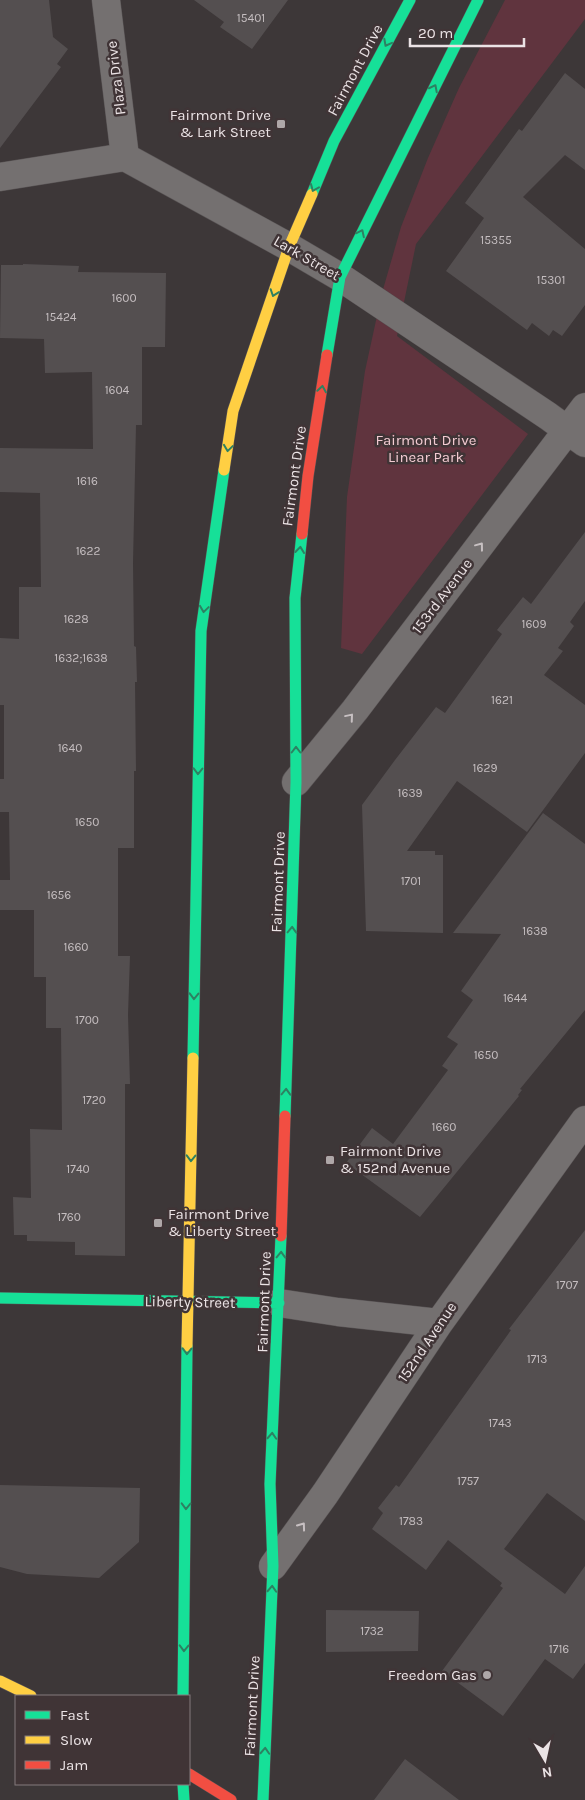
<svg xmlns="http://www.w3.org/2000/svg" width="585" height="1800" font-family="Karla,sans-serif">
<style>
.green{fill:#60343e}
.building{fill:#544f50}
.lines{fill:none;stroke-linecap:round;stroke-linejoin:round}
.street-casing{stroke:#585354;stroke-width:29}
.fast-casing{stroke:#585354;stroke-width:12}
.slow-casing{stroke:#585354;stroke-width:12}
.jam-casing{stroke:#585354;stroke-width:12}
.street{stroke:#747070;stroke-width:28}
.fast{stroke:#16e098;stroke-width:11}
.slow{stroke:#ffcf43;stroke-width:11}
.jam{stroke:#f24e42;stroke-width:11}
.oneway{stroke:#2d8162}
.oneway2{stroke:#c7c0c2}
.poi-dot{fill:#aea7a8;stroke:#403436;stroke-width:2}
.labels{text-anchor:middle;dominant-baseline:central;stroke-width:5;stroke-linejoin:round;paint-order:stroke}
.number-label{font-size:12px;fill:#c5bec0}
.street-label{font-size:15px;fill:#ebe3e5;stroke:#403436}
.poi-label{font-size:15px;fill:#ebe3e5;stroke:#403436;text-anchor:end}
.park-label{font-size:15px;fill:#f3cbd2;stroke:#403436}
</style>
<rect width="100%" height="100%" fill="#3d3738"/>
<path class="green" d="M505,0h80v19l-169,225 -19,92 131,98 -166,220 -21,-6 6,-151 18,-126 17,-78 19,-66 27,-69 31,-70z"/>
<path class="building" d="M0,0h49l4,37 15,12 -11,15 4,3 -61,81z
M194,0h94l-36,49 -32,-22 4,-5z
M565,73l20,16v81l-20,-15 -42,42 62,52v56l-23,31 -9,-6 -4,6 -17,-13 -5,7 -81,-59 38,-53 -19,-15 54,-74 3,2z
M23,264l56,2 -1,6 88,1 -1,74h-23v78h-6l-3,138 1,83 2,1 1,35h-2l1,89h-2v77h-16v108h12l-2,59 2,69h-5v172l-50,-1v-13l-48,-1v-6h-13l-1,-38 18,1 -1,-69 32,1 -1,-102h-15v-51h-12v-67h-34v-30h10l-1,-68h-9v-33h4v-74h-4v-67l19,1v-52h22l-1,-94 -40,-1v-44l93,1 -1,-77 -47,1 -1,-34 -44,-1 1,-73h22z
M585,532v69l-15,21 4,4 -16,22 5,3 -19,24 41,30v48l-58,79 -70,-51 -50,70h28v4h8v78l-77,-2 -4,-126 33,-45 41,-53 9,6 57,-79 -5,-4 26,-33 8,7z
M543,813l42,31v166l-65,79 2,1 -4,5 1,1 -99,121 -74,-54 26,-35 21,16 55,-74 -6,-4 16,-22 -11,-7 26,-37 -12,-9 40,-57 -48,-1z
M585,1230v291l-38,-28 -43,56 61,45 20,-28v97l-12,16 -28,-20 -42,57 -61,-45 61,-83 -3,-2 2,-3 -54,-43 -22,30 -54,-41 11,-16 -5,-5 18,-23 3,2 112,-157 -2,-1z
M0,1485l140,3 -1,54 -40,36 -72,-4 -27,-7z
M326,1610l93,1 -1,40 -92,1z
M405,1759l54,41h-85z"/>
<g class="lines">
<g class="street-casing">
<path id="street" d="M106,0l19,157
M0,177l125,-20 164,90 51,30 208,139 37,27
M296,782l59,-72 230,-303
M279,1303l59,9 101,11
M273,1566l52,-72 114,-171 146,-203"/>
</g>
<g class="fast-casing">
<path id="fast" d="M312,194l22,-53 76,-141
M327,355l13,-78 138,-277
M193,1058l8,-427 23,-161
M285,1116l11,-334 -1,-184 7,-64
M0,1298l279,5
M183,1696l4,-350
M183,1784l1,16
M263,1800l10,-234 -3,-82 11,-248"/>
</g>
<g class="slow-casing">
<path id="slow" d="M224,470l9,-59 56,-164 23,-53
M187,1346l6,-288
M0,1681l31,15"/>
</g>
<g class="jam-casing">
<path id="jam" d="M302,534l6,-58 19,-121
M281,1236l4,-120
M189,1774l42,26"/>
</g>
<use href="#street" class="street"/>
<use href="#fast" class="fast"/>
<use href="#slow" class="slow"/>
<use href="#jam" class="jam"/>
</g>
<defs><path id="oneway-chevron" d="M-2-3.5L2.5 0L-2 3.5" fill="none" stroke-width="1.6" stroke-linecap="round" stroke-linejoin="round" transform="scale(1.25)"/></defs>
<g class="oneway">
<use href="#oneway-chevron" transform="translate(387 43) rotate(118)"/>
<use href="#oneway-chevron" transform="translate(434 88) rotate(-63)"/>
<use href="#oneway-chevron" transform="translate(314 188) rotate(113)"/>
<use href="#oneway-chevron" transform="translate(361 233) rotate(-64)"/>
<use href="#oneway-chevron" transform="translate(274 293) rotate(109)"/>
<use href="#oneway-chevron" transform="translate(322 389) rotate(-81)"/>
<use href="#oneway-chevron" transform="translate(228 448) rotate(98)"/>
<use href="#oneway-chevron" transform="translate(300 550) rotate(-84)"/>
<use href="#oneway-chevron" transform="translate(204 609) rotate(98)"/>
<use href="#oneway-chevron" transform="translate(296 750) rotate(-90)"/>
<use href="#oneway-chevron" transform="translate(198 771) rotate(91)"/>
<use href="#oneway-chevron" transform="translate(292 930) rotate(-88)"/>
<use href="#oneway-chevron" transform="translate(194 996) rotate(91)"/>
<use href="#oneway-chevron" transform="translate(286 1092) rotate(-88)"/>
<use href="#oneway-chevron" transform="translate(191 1158) rotate(91)"/>
<use href="#oneway-chevron" transform="translate(281 1255) rotate(-88)"/>
<use href="#oneway-chevron" transform="translate(187 1351) rotate(91)"/>
<use href="#oneway-chevron" transform="translate(272 1436) rotate(-87)"/>
<use href="#oneway-chevron" transform="translate(186 1506) rotate(91)"/>
<use href="#oneway-chevron" transform="translate(272 1589) rotate(-87)"/>
<use href="#oneway-chevron" transform="translate(184 1648) rotate(91)"/>
<use href="#oneway-chevron" transform="translate(265 1751) rotate(-87)"/>
</g>
<g class="oneway2">
<use href="#oneway-chevron" transform="translate(480 546) rotate(-53)"/>
<use href="#oneway-chevron" transform="translate(350 717) rotate(-50)"/>
<use href="#oneway-chevron" transform="translate(302 1526) rotate(-54)"/>
</g>
<g class="poi-dot">
<rect x="276" y="119" width="10" height="10" rx="2.5"/>
<rect x="325" y="1155" width="10" height="10" rx="2.5"/>
<rect x="153" y="1218" width="10" height="10" rx="2.5"/>
<circle cx="487" cy="1675" r="5"/>
</g>
<g class="labels">
<g class="number-label">
<text x="251" y="18">15401</text>
<text x="496" y="240">15355</text>
<text x="551" y="280">15301</text>
<text x="124" y="298">1600</text>
<text x="61" y="317">15424</text>
<text x="117" y="390">1604</text>
<text x="87" y="481">1616</text>
<text x="88" y="551">1622</text>
<text x="76" y="619">1628</text>
<text x="534" y="624">1609</text>
<text x="81" y="658">1632;1638</text>
<text x="502" y="700">1621</text>
<text x="70" y="748">1640</text>
<text x="485" y="768">1629</text>
<text x="410" y="793">1639</text>
<text x="87" y="822">1650</text>
<text x="411" y="881">1701</text>
<text x="59" y="895">1656</text>
<text x="535" y="931">1638</text>
<text x="76" y="947">1660</text>
<text x="515" y="998">1644</text>
<text x="87" y="1020">1700</text>
<text x="486" y="1055">1650</text>
<text x="94" y="1100">1720</text>
<text x="444" y="1127">1660</text>
<text x="78" y="1169">1740</text>
<text x="69" y="1217">1760</text>
<text x="567" y="1285">1707</text>
<text x="537" y="1359">1713</text>
<text x="500" y="1423">1743</text>
<text x="468" y="1481">1757</text>
<text x="411" y="1521">1783</text>
<text x="372" y="1631">1732</text>
<text x="559" y="1649">1716</text>
</g>
<g class="street-label">
<text transform="translate(355 70) rotate(-62)">Fairmont Drive</text>
<text transform="translate(116 78) rotate(-97)">Plaza Drive</text>
<text transform="translate(307 258) rotate(30)">Lark Street</text>
<text transform="translate(294 476) rotate(-82)">Fairmont Drive</text>
<text transform="translate(442 596) rotate(-53)">153rd Avenue</text>
<text transform="translate(278 882) rotate(-88)">Fairmont Drive</text>
<text transform="translate(190 1302) rotate(1)">Liberty Street</text>
<text transform="translate(264 1302) rotate(-88)">Fairmont Drive</text>
<text transform="translate(427 1342) rotate(-56)">152nd Avenue</text>
<text transform="translate(252 1706) rotate(-87)">Fairmont Drive</text>
</g>
<g class="poi-label">
<text x="271" y="115">Fairmont Drive<tspan x="271" dy="17">&amp; Lark Street</tspan></text>
<text x="340" y="1151" text-anchor="start">Fairmont Drive<tspan x="340" dy="17">&amp; 152nd Avenue</tspan></text>
<text x="168" y="1214" text-anchor="start">Fairmont Drive<tspan x="168" dy="17">&amp; Liberty Street</tspan></text>
<text x="477" y="1675">Freedom Gas</text>
</g>
<g class="park-label">
<text x="426" y="440">Fairmont Drive<tspan x="426" dy="17">Linear Park</tspan></text>
</g>
</g>
<rect x="15" y="1695" width="175" height="90" fill="#403436" stroke="#847a7c"/>
<rect x="25" y="1711" width="25" height="8" fill="#16e098" stroke="#847a7c"/>
<text x="60" y="1720" font-size="15" fill="#ebe3e5">Fast</text>
<rect x="25" y="1736" width="25" height="8" fill="#ffcf43" stroke="#847a7c"/>
<text x="60" y="1745" font-size="15" fill="#ebe3e5">Slow</text>
<rect x="25" y="1761" width="25" height="8" fill="#f24e42" stroke="#847a7c"/>
<text x="60" y="1770" font-size="15" fill="#ebe3e5">Jam</text>
<g transform="translate(545 1760) rotate(171)" stroke="#403436" stroke-width="4" paint-order="stroke">
<path d="M0-4L9 19L0 12L-9 19Z" fill="#ebe3e5"/>
<text y="-8" font-size="14" font-weight="bold" text-anchor="middle" fill="#ebe3e5">N</text>
</g>
<path d="M410 38v8h114v-8" fill="none" stroke="#ebe3e5" stroke-width="2.5"/>
<text x="418" y="38" font-size="15" fill="#ebe3e5" stroke="#403436" stroke-width="4" paint-order="stroke">20 m</text>
</svg>
